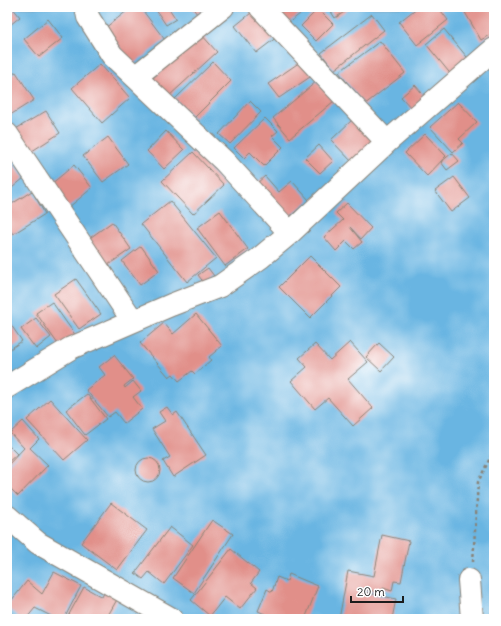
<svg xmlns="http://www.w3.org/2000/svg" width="501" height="626" font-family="Delius,sans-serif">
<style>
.water{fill:#69b5e2;stroke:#42687f}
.building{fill:#e18f89}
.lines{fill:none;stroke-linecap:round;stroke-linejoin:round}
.minor-casing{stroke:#888277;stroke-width:24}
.path{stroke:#888277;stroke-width:2.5;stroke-dasharray:3 3;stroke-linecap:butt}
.minor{stroke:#fff;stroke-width:22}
</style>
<rect width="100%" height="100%" fill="#fff"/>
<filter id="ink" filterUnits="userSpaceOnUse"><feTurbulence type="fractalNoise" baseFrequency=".025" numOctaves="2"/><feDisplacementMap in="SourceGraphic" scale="8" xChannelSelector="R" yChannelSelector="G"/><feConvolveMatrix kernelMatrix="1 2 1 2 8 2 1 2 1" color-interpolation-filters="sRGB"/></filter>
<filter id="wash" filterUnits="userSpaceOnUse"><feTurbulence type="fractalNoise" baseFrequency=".012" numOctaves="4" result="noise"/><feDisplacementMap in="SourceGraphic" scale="16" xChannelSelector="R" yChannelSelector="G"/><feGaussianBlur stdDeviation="0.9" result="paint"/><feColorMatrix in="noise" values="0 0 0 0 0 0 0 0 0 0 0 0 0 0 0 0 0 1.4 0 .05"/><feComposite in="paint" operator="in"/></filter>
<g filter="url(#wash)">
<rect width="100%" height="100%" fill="#f5e8d2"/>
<path class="water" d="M7,7h487v612h-487z"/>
<g id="blocks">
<path class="building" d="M7,7h5l8,10 -10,8 -3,-4z
M132,7h8l25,33 -32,24 -28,-36z
M154,7h14l8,12 -10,6z
M192,7h16l-11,7z
M268,7h41l-22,17z
M328,7h24l-17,11z
M418,7h20l10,13 -31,25 -18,-23z
M465,7h29v25l-13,8 -18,-31z
M256,9l21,28 -21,16 -21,-27z
M318,9l15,15 -17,17 -15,-15z
M372,14l12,16 -50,40 -13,-17z
M48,19l15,19 -24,19 -15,-18z
M444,29l27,33 -18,15 -27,-33z
M201,34l16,18 -48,44 -16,-18z
M380,41l25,32 -41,32 -25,-33z
M303,60l10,15 -34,23 -11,-14z
M213,62l18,19 -37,37 -19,-19z
M100,64l30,34 -28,25 -30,-35z
M16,72l18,28 -27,17v-39z
M317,81l17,20 -44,37 -17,-20z
M415,85l13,15 -13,12 -14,-15z
M250,101l11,11 -31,32 -11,-10z
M458,102l19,20 -18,17 4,4 -10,9 -23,-25z
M46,111l14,22 -31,20 -15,-23z
M265,118l13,13 -6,5 11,11 -19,19 -14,-14 -6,6 -10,-10z
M353,119l23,25 -22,20 -23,-24z
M166,131l18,19 -20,19 -17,-18z
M425,134l21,22 -19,20 -22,-23z
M108,137l20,27 -25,18 -20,-26z
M319,145l14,16 -13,12 -15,-15z
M193,152l31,33 -31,29 -31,-33z
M452,153l7,8 -12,9 -6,-8z
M10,160l14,18 -17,14v-30z
M74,165l18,23 -24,20 -18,-23z
M265,176l14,16 13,-11 17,19 -22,19 -31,-35z
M454,177l16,21 -19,14 -16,-21z
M32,191l13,23 -32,20 -6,-8v-19z
M170,201l46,57 -29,24 -46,-58z
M347,203l24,25 -10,11 -11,-12 12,15 -8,7 -8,-8 -10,10 -12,-14 19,-17 -7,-7z
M220,211l28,38 -23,17 -28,-38z
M112,222l19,27 -26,18 -18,-27z
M141,246l18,25 -19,14 -18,-24z
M310,256l31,31 -31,31 -31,-31z
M208,268l6,8 -9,8 -7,-9z
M76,279l25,35 -22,15 -25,-35z
M52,302l24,34 -16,11 -24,-34z
M196,314l26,32 -13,11 2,3 -16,14 -3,-3 -13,10 -6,-7 -4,3 -29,-34 24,-20 9,11z
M36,318l15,19 -15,12 -15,-20z
M7,319l15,22 -15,10z
M350,342l18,20 -20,17 25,29 -20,18 -25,-28 -13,11 -24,-28 16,-14 -8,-9 16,-14 15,16z
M379,343l15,14 -13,14 -15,-14z
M114,355l19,24 -9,7 1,2 8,-7 8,10 -8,6 9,12 -18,14 -9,-11 -7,5 -22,-27 19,-15 -6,-8z
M87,394l19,25 -21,16 -19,-25z
M50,399l37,41 -23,20 -37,-40z
M167,407l6,8 4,-3 29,43 -33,22 -10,-16 7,-4 -18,-28 13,-8 -6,-9z
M23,421l16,18 -9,9 18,17 -30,31 -11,-11v-19l17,-18 -14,-15z
M7,444l10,10 -10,9z
M136 470a12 12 0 1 1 24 0a12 12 0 1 1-24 0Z
M111,503l36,27 -30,40 -36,-27z
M212,520l21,14 -39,59 -21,-15z
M170,527l23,18 -29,39 -15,-12 -6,7 -8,-6z
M382,535l27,6 -8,41 -7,-1 -2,10 -9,-3 -1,5 -23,-5v3l37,8 -4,20h-53l9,-48 26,5z
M231,549l28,23 -8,11 6,5 -17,21 -15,-12 -15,19 -19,-16z
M54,572l27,14 -17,33h-7l-22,-11 -9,11h-5l-14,-12v-1l20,-25 15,13z
M289,574l29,12 -13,33h-42l2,-5 -7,-3 9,-22 5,3 5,-15 10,4z
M84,587l18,10 4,-8 13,7 -13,23h-38l-1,-1z"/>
</g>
</g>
<g filter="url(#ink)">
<use href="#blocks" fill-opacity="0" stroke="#888277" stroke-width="1"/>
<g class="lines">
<g class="minor-casing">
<path id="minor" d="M86,7l2,10 24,38 112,106 66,72
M260,7l127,135
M135,77l88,-70
M7,134l126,187
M7,387l64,-39 100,-43 49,-19 40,-28 30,-25 97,-91 107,-93
M7,516l31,27 134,76
M469,580l3,39"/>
</g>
<path class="path" d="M473,562l5,-80 13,-26 3,-2"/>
<use href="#minor" class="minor"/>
</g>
</g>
<rect width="501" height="626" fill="none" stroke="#fff" stroke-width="24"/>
<path d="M351 596v6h52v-6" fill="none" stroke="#1c1c1c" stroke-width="2"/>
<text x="357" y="596" font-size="12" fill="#1c1c1c" stroke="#ffffff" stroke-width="3" paint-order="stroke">20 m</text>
</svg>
